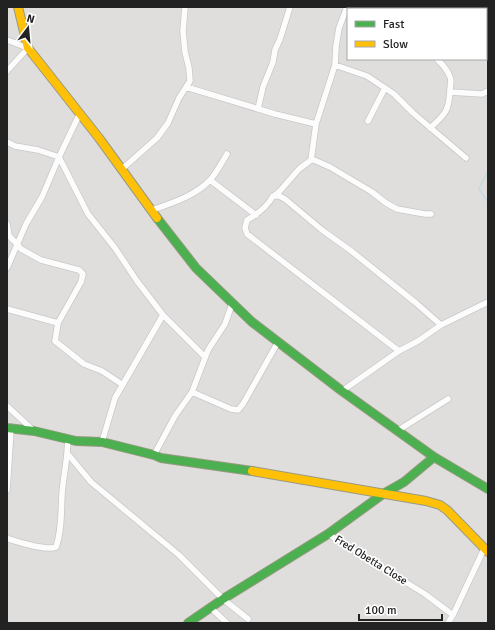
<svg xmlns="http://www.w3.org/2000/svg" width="495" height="630" font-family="Signika,sans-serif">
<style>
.residential{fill:#dfdedc;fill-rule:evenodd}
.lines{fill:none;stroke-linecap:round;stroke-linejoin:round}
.stream{stroke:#bfdbe3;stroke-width:1.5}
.street-casing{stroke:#c9c8c7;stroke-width:7}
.fast-casing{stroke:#999a82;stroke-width:10}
.slow-casing{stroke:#999a82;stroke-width:10}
.street{stroke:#fdfcfc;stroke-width:5.5}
.fast{stroke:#4caf50;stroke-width:8}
.slow{stroke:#ffc107;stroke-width:8}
.labels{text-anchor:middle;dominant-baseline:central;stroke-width:3.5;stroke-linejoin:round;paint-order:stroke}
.street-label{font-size:11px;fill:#222;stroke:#fff}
</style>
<rect width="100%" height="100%" fill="#f0eeeb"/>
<path class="residential" d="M7,7h481v616h-481zM348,9h138v50h-138z"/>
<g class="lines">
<path class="stream" d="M488,171l-9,18 9,13"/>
<g class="street-casing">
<path id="street" d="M350,7l11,2
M465,7l2,2
M428,9l2,-2
M486,25l2,2
M7,40l21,8 -21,23
M335,65l32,11 27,18 19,19 53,45
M186,87l89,27 41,10
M450,92l32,2 6,-3
M258,109l5,-22 10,-25 2,-12 5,-11 10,-32
M368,121l17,-33
M430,128c16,-14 19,-18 20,-38 0,-4 2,-10 0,-13 -2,-7 -8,-13 -13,-18
M7,142l8,4 23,4 21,7 29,57 27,34 22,33 26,34 42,42
M311,160h3l16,7 42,25 14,11 11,6 28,5h6
M122,169l35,-31 11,-15 11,-25 11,-17 -1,-13 -4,-16 -2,-21 2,-24
M210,180l46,35
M274,196l5,-4 20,-23 12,-9 5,-36 19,-59 1,-19 3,-18 8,-21
M152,210c20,-7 43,-14 58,-30 7,-8 12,-18 17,-26
M7,224l2,12 8,8 4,5 20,11 38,10 4,4 -2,8 -23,41 -3,18 29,23 18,7 21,14
M7,268l19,-44 16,-27 17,-40 21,-44
M7,309l51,14
M399,351l-152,-117 -2,-6 2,-8c11,-6 20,-13 26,-24h6l6,3 37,31 28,20 66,53 25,22
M342,391l57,-40 19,-10 23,-16 47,-23
M192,392l39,17 7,1 5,-6 35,-62
M7,406l27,25
M397,431l51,-32
M68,439l-1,14 24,29 88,73 44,44 25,20
M102,442l13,-44 48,-83
M154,455l21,-39 17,-24 16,-42 17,-26 7,-20
M7,490l4,-61
M328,534l97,60 28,21
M7,538l1,1c12,3 38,12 48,8 6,-17 5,-36 6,-53 1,-14 4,-28 5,-41
M211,608l16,15
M448,623l5,-8 31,-66"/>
</g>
<g class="fast-casing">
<path id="fast" d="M157,218l39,50 56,54 90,69 92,66 54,32
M7,428l27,3 42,10 26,1 52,13 7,3 91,13
M188,623l35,-24 105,-65 55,-40 21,-12 30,-25"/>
</g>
<g class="slow-casing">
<path id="slow" d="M18,7l10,41 71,90 58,80
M252,471l174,30 14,4 7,5 41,42"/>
</g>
<use href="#street" class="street"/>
<use href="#fast" class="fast"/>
<use href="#slow" class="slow"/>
</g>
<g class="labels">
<g class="street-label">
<text transform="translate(371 560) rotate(32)">Fred Obetta Close</text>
</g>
</g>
<rect width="495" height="630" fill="none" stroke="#222222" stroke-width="16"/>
<rect x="347" y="8" width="140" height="52" fill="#ffffff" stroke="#a7a7a7"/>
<rect x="355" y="21" width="20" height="6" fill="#4caf50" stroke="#a7a7a7"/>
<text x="383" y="28" font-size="12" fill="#222222">Fast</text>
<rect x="355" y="41" width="20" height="6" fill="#ffc107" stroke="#a7a7a7"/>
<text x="383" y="48" font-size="12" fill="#222222">Slow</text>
<g transform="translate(28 28) rotate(16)" stroke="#ffffff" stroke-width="3" paint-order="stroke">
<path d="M0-3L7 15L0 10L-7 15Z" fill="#222222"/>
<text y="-6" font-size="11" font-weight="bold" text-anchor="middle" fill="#222222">N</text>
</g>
<path d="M359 614v6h83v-6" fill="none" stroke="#222222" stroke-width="2"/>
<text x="365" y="614" font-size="12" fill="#222222" stroke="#ffffff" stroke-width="3" paint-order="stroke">100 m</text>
</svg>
